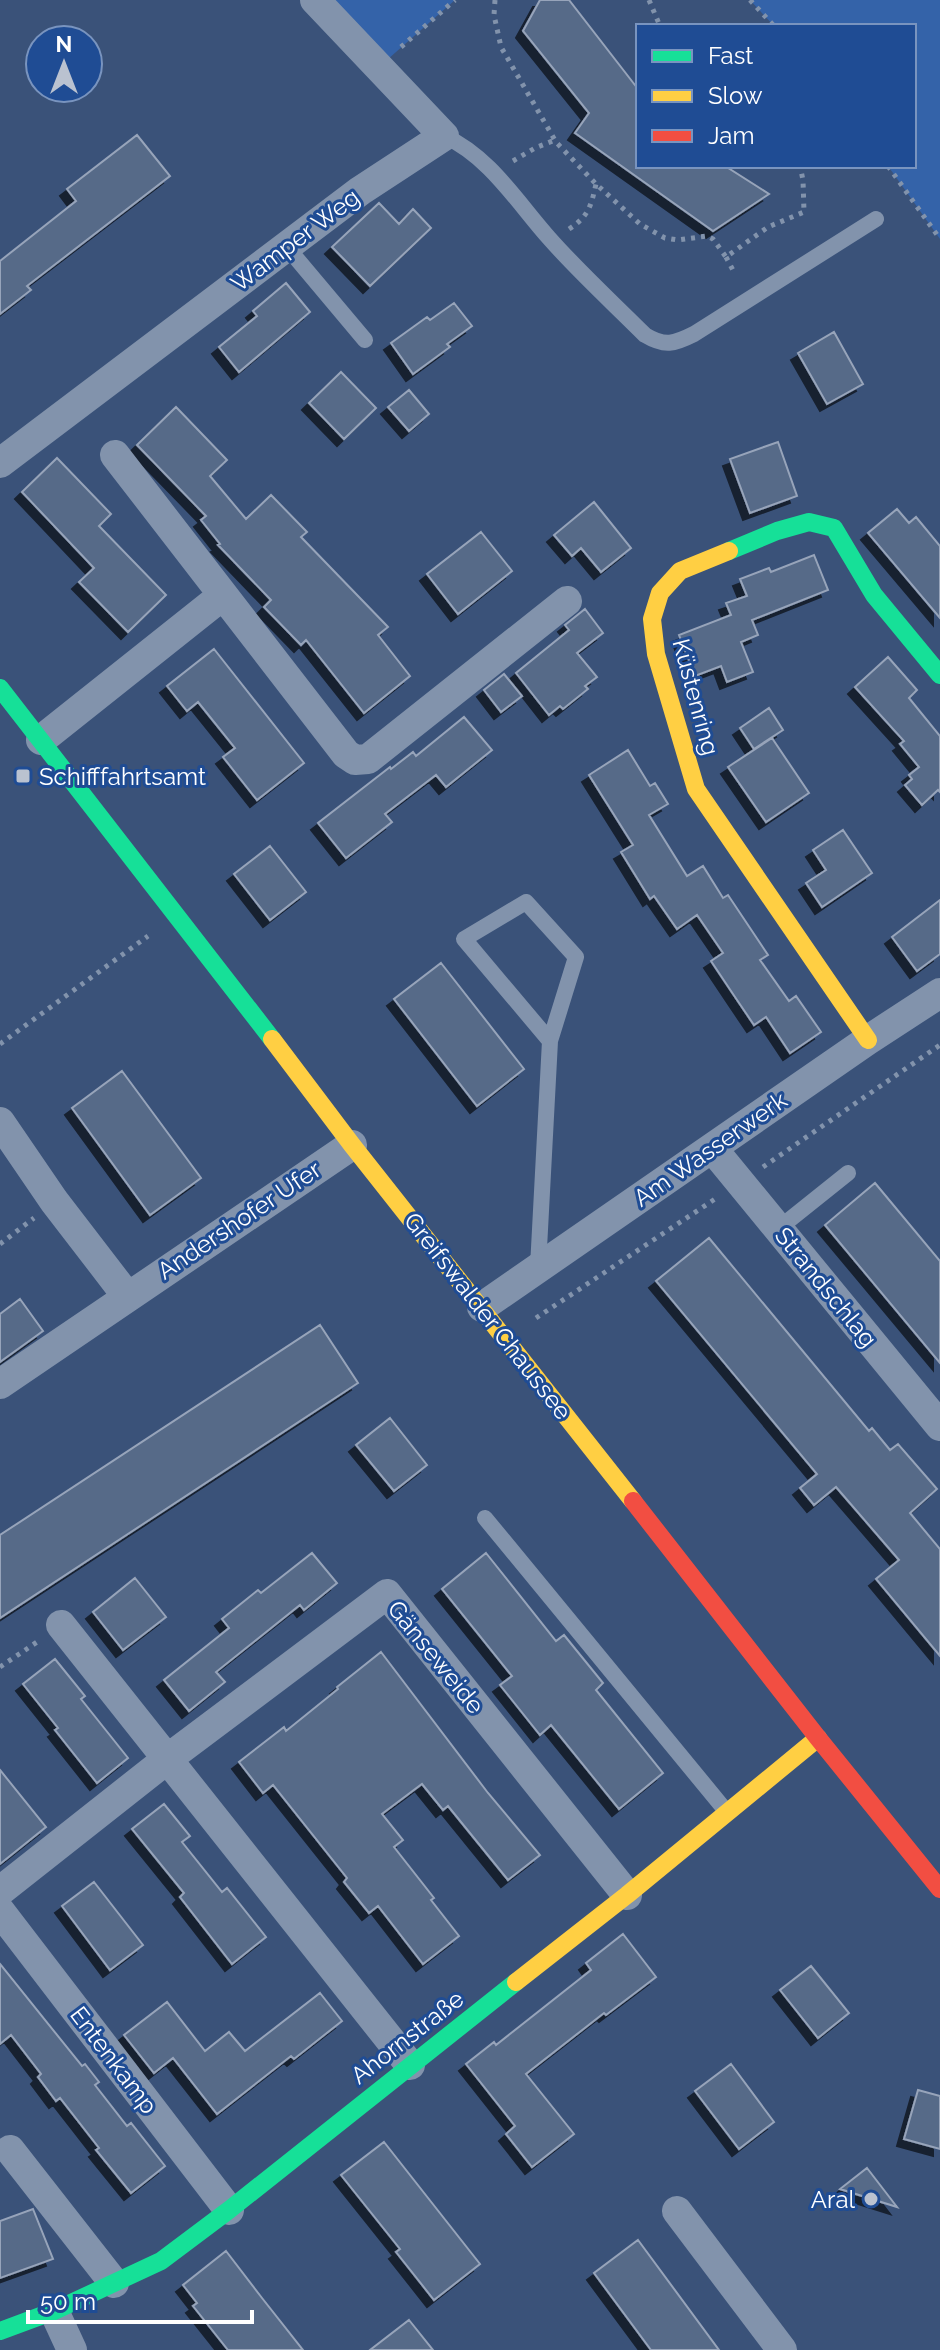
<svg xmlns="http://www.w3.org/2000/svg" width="940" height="2350" font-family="Raleway,sans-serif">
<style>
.green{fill:#3463a9}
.building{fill:#566a88;stroke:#97a4ba;stroke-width:2;filter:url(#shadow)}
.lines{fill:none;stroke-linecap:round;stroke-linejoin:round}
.path{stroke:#8293ac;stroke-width:5;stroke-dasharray:4 6;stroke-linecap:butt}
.lane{stroke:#8293ac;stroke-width:16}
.street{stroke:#8293ac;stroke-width:30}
.fast{stroke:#16e098;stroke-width:18}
.slow{stroke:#ffcf43;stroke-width:18}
.jam{stroke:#f24e42;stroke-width:18}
.poi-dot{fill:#bac2d0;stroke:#1f4c94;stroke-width:3}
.labels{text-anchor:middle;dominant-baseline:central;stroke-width:6;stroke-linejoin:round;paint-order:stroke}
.street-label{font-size:24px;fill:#fff;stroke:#1f4c94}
.poi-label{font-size:24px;fill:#fff;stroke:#1f4c94;text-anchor:start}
</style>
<defs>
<filter id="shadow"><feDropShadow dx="-7" dy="7" stdDeviation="0" flood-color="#0009"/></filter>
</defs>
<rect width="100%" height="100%" fill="#3a5279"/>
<path class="green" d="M315,0h140l-76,67z
M750,0h190v239l-52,-73h26v-140h-140z"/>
<path class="building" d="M540,0h29l69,89v77h87l44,28 -56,37 -138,-98 14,-20 -66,-82z
M137,135l33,41 -143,110 4,4 -31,24v-53l76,-60 -9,-12z
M379,203l20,21 14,-15 18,19 -61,58 -38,-39z
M286,283l24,29 -71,60 -20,-25 38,-31 -4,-5z
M454,303l18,23 -25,18 3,3 -37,27 -22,-31 36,-26 3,3z
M834,332l29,52 -36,20 -29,-51z
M341,372l35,36 -32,31 -35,-36z
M409,390l20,24 -20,17 -21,-24z
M176,407l51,53 -17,16 36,43 25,-24 36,37 -6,5 87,90 -10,8 32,41 -46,37 -58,-73 -5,5 -37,-38 7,-7 -53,-55 2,-1 -19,-24 5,-4 -69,-71z
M778,442l19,54 -47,17 -20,-54z
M57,458l54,56 -12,12 67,69 -38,37 -49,-50 15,-14 -72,-76z
M594,502l37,46 -30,24 -20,-24 -9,8 -18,-21z
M897,509l12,14 7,-6 24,29v72l-72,-85z
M481,532l31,39 -54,43 -31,-40z
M814,555l14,35 -76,30 6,15 -17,7 12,30 -26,10 -6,-16 -26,10 -16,-41 52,-20 -5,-12 21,-7 -7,-17 29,-11 2,4z
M585,609l18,24 -26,20 20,24 -12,9 3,3 -25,20 -3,-3 -11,9 -33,-42 53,-43 -4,-5z
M214,649l90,114 -47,37 -34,-43 12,-9 -37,-46 -11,9 -20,-25z
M888,657l29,33 -8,8 31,38v56l-2,-2 -16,15 -17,-20 7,-6 -3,-4 10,-8 -19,-23 4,-3 -49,-54z
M504,674l18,22 -21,16 -17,-22z
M769,708l14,22 -29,19 -14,-21z
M464,717l28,33 -46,37 -10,-12 -51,39 7,8 -46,36 -28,-35 72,-56 1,2 22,-17 3,4z
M772,738l37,55 -43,29 -38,-55z
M628,750l22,36 5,-3 13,21 -19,11 38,61 16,-10 20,32 5,-3 40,60 -8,5 29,41 7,-5 25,36 -31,21 -24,-36 -12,8 -19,-28 -24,-36 12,-8 -26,-38 -20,14 -23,-33 -4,3 -29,-47 12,-7 -44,-70z
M843,830l29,43 -50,34 -16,-24 20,-13 -13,-20z
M270,846l36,46 -36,28 -36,-46z
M940,900v54l-23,17 -25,-34z
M441,963l83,106 -47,37 -83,-107z
M122,1071l79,107 -51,37 -78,-107z
M875,1183l65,78v102l-115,-138z
M709,1238l160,193 3,-3 18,22 8,-6 39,45 -27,24 30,36v107l-64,-77 23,-19 -63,-73 -22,18 -14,-17 17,-14 -161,-193z
M20,1299l23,32 -43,31v-48z
M320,1325l38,58 -358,235v-83z
M390,1418l37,47 -33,26 -38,-46z
M312,1553l25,30 -33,27 -4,-5 -84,67 9,10 -36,29 -25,-31 65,-52 -7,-9 36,-29 3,3z
M486,1553l70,88 8,-6 39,48 -7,7 67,83 -44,36 -68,-84 -11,10 -40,-50 12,-9 -70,-87z
M135,1578l31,39 -43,33 -30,-38z
M381,1652l107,141 52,62 -32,25 -60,-74 -5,4 -21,-26 -40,30 21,26 -9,7 40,51 -3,2 28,36 -36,28 -45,-58 -9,7 -25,-31 3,-4 -74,-93 -10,8 -24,-31 45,-35 2,4 52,-42 -1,-2z
M55,1659l30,37 -4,3 47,59 -31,25 -42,-53 3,-2 -35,-44z
M0,1770l46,57 -46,37z
M164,1804l26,32 -8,6 40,50 5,-4 39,49 -34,27 -52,-67 4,-4 -52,-64z
M94,1882l49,63 -33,25 -48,-64z
M623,1934l33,43 -50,38 -2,-2 -78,61 48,60 -42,33 -26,-33 9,-8 -49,-62 28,-22 2,3 95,-75 -5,-7z
M0,1964l82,102 3,-2 14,18 -4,3 32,41 4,-3 34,43 -34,27 -35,-43 3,-2 -39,-50 -4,3 -18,-24 3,-3 -30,-39 -11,9z
M811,1966l38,47 -31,25 -38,-48z
M320,1993l22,28 -48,38 -3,-3 -74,58 -44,-56 -19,15 -30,-38 43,-33 38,49 24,-19 16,19z
M731,2064l43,58 -35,27 -44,-58z
M918,2090l22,6v53l-36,-10z
M384,2142l96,122 -46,36 -38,-48 4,-3 -59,-74z
M867,2168l30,39 -57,-18z
M33,2209l20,50 -53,19v-57z
M638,2240l81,110h-68l-57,-77z
M226,2251l36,47 41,52h-75l-35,-44 4,-3 -14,-18z
M409,2320l24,30h-63z"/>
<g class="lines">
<path class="path" d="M495,0l-1,15 7,32 55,95 40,42 44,40 25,14 13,2 29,-4 6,3 13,18 42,-30 36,-15 -1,-32 -3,-14
M649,0l11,26
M750,0l24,26
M401,47l54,-47
M513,161l22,-13 20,-8
M888,166l52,73
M569,229c20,-13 22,-23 27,-45
M726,257l9,17
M0,1044l148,-108
M763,1167l177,-122
M0,1244l34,-26
M536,1318l182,-121
M0,1667l37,-25"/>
<path class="lane" d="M444,136c45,20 73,66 105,102 30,34 64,65 96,97 20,12 29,9 49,-1l182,-115
M286,246l79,94
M778,1229l70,-56
M538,1267l12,-226 -86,-102 62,-37 50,55 -26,84
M485,1518l241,293"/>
<path class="street" d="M115,455l231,299 9,6 13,-1 199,-158
M0,463l360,-272 84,-55 -129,-136
M41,740l181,-144
M0,1122l54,79 73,95
M712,1148l228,278
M482,1307l386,-267 72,-47
M0,1384l352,-239
M61,1625l349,440
M0,1891l166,-131 221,-166 240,301
M0,1911l229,299
M10,2150l104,133
M677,2211l105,139
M54,2311l18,39"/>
<path class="fast" d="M729,551l48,-20 32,-9 25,6 40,67 66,80
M0,688l272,351
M0,2331l54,-20 107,-50 68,-51 287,-228"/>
<path class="slow" d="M729,551l-49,20 -20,22 -8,26 4,35 40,135 172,251
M272,1039l80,106 281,356
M516,1982l111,-87 191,-157"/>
<path class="jam" d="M633,1501l185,237 122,151"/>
</g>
<g class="poi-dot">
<rect x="15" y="768" width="16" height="16" rx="4"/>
<circle cx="871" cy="2199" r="8"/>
</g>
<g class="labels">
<g class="street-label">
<text transform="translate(295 240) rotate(-37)">Wamper Weg</text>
<text transform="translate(696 697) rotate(75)">Küstenring</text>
<text transform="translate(710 1149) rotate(-35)">Am Wasserwerk</text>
<text transform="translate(239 1220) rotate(-34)">Andershofer Ufer</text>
<text transform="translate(826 1287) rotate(51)">Strandschlag</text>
<text transform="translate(488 1316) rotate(52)">Greifswalder Chaussee</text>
<text transform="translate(436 1657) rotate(51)">Gänseweide</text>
<text transform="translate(407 2037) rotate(-38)">Ahornstraße</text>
<text transform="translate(114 2060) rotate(53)">Entenkamp</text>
</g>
<g class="poi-label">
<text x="39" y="776">Schifffahrtsamt</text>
<text x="855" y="2199" text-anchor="end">Aral</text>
</g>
</g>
<rect x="636" y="24" width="280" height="144" fill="#1f4c94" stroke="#7994bf" stroke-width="2"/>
<rect x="652" y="50" width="40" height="12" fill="#16e098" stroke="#7994bf" stroke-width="2"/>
<text x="708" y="64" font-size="24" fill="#ffffff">Fast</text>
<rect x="652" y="90" width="40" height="12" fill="#ffcf43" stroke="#7994bf" stroke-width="2"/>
<text x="708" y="104" font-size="24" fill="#ffffff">Slow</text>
<rect x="652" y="130" width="40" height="12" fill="#f24e42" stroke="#7994bf" stroke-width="2"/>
<text x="708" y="144" font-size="24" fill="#ffffff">Jam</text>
<g transform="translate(64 64)"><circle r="38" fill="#1f4c94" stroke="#7994bf" stroke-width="2"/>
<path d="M0-6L14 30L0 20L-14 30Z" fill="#bac2d0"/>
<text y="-12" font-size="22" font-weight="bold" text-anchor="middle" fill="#ffffff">N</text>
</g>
<path d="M28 2310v12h224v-12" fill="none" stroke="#ffffff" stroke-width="4"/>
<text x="40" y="2310" font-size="24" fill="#ffffff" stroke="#1f4c94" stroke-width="6" paint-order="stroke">50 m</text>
</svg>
